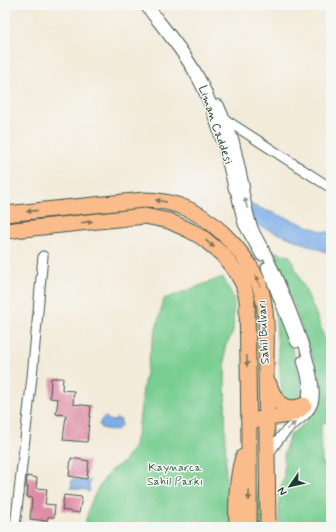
<svg xmlns="http://www.w3.org/2000/svg" width="336" height="532" font-family="Mynerve,sans-serif">
<style>
.green{fill:#78cd91;stroke:#4c8562}
.water{fill:#7eade8;stroke:#4e758e}
.building{fill:#de8ba5}
.lines{fill:none;stroke-linecap:round;stroke-linejoin:round}
.minor-casing{stroke:#3f574d;stroke-width:11}
.tertiary-casing{stroke:#3f574d;stroke-width:14}
.trunk-casing{stroke:#3f574d;stroke-width:17}
.minor{stroke:#fff;stroke-width:9}
.tertiary{stroke:#fff;stroke-width:12}
.trunk{stroke:#fabc8b;stroke-width:15}
.oneway{fill:#82765b}
.oneway2{fill:#8f9e9a}
.labels{text-anchor:middle;dominant-baseline:central;stroke-width:3;stroke-linejoin:round;paint-order:stroke}
.street-label{font-size:12px;fill:#1f3d34;stroke:#f6f6f2}
.park-label{font-size:12px;fill:#35614b;stroke:#f6f6f2}
</style>
<rect width="100%" height="100%" fill="#f6f6f2"/>
<filter id="ink" filterUnits="userSpaceOnUse"><feTurbulence type="fractalNoise" baseFrequency=".025" numOctaves="2"/><feDisplacementMap in="SourceGraphic" scale="8" xChannelSelector="R" yChannelSelector="G"/><feConvolveMatrix kernelMatrix="1 2 1 2 8 2 1 2 1" color-interpolation-filters="sRGB"/></filter>
<filter id="wash" filterUnits="userSpaceOnUse"><feTurbulence type="fractalNoise" baseFrequency=".012" numOctaves="4" result="noise"/><feDisplacementMap in="SourceGraphic" scale="16" xChannelSelector="R" yChannelSelector="G"/><feGaussianBlur stdDeviation="0.9" result="paint"/><feColorMatrix in="noise" values="0 0 0 0 0 0 0 0 0 0 0 0 0 0 0 0 0 1.4 0 .05"/><feComposite in="paint" operator="in"/></filter>
<g filter="url(#wash)">
<rect width="100%" height="100%" fill="#f3ebda"/>
<path class="green" d="M271,251l19,5c12,29 30,60 36,91 6,25 5,51 5,76l-2,1 -5,-2 -2,1 -1,4 1,36h4l4,-1 -1,65h-43l-3,-3h-3l-1,-2v-28l5,-17v-23l3,-11 3,-8 14,-11 13,-15 2,-5 1,-18 -4,-18 -23,-64z
M223,277l10,20 1,6 -1,29 -8,15 1,146 8,5 3,29h-153l6,-22 8,-17 13,-18 13,-8 10,-16 4,-14 5,-44 8,-40 13,-49z
M251,288h1l3,8 1,9 1,104h-4z
M277,310c6,15 27,66 24,81 -2,6 -7,10 -14,11l-5,-5 -7,-85z
M259,427l3,100h-2l-3,-2v-62l-2,-27z"/>
<path class="water" d="M249,204l75,28h7v22l-77,-30z
M106,417l3,3 5,1 2,-3 5,2v6l-6,5 -14,-3 -2,-4 4,-6z
M72,479l15,3 3,-2 -1,8 1,3 -2,1 -2,-2 -15,-2z"/>
<g id="blocks">
<path class="building" d="M51,378h12l-1,12 12,1 -1,13 18,2 -4,36 -24,-2 3,-25 -10,-1 2,-15 -8,-1z
M71,458l18,3 -2,18 -18,-3z
M27,476l10,2 -1,10 11,1 -2,15 10,1 -1,12h-6l-1,4 -17,-2 2,-21 -5,-1 1,-10h-2z
M64,495l18,2 -3,16 -17,-3z"/>
</g>
</g>
<g filter="url(#ink)">
<use href="#blocks" fill-opacity="0" stroke="#3f574d" stroke-width="1"/>
<g class="lines">
<g class="minor-casing">
<path id="minor" d="M223,118l108,70
M243,187c3,13 5,29 10,41 4,10 10,18 14,27 13,27 55,122 46,148 -5,14 -18,18 -27,28 -7,7 -13,16 -18,24
M235,189l8,35 18,32
M266,267l30,76
M302,361c5,15 9,29 2,44
M15,527l17,-150 11,-121"/>
</g>
<g class="tertiary-casing">
<path id="tertiary" d="M146,5c19,25 41,50 55,78 16,32 26,71 34,106
M218,106l15,36 10,45"/>
</g>
<g class="trunk-casing">
<path id="trunk" d="M5,214l139,-14c15,0 30,3 44,9 31,14 66,52 74,85 6,23 4,52 4,75 1,53 1,105 2,158
M5,231l140,-15 24,5 22,10 12,7 20,17 14,18 6,11 4,15c1,76 3,152 2,228
M269,384c5,15 13,29 32,22
M257,420c16,-5 35,0 47,-15
M237,527c-1,-23 -1,-48 6,-70"/>
</g>
<use href="#minor" class="minor"/>
<use href="#tertiary" class="tertiary"/>
<use href="#trunk" class="trunk"/>
</g>
<defs><path id="oneway-solid" d="M-6-.8H1V-3.2L6.5 0L1 3.2V.8H-6Z"/></defs>
<g class="oneway">
<use href="#oneway-solid" transform="translate(161 201) rotate(-169)"/>
<use href="#oneway-solid" transform="translate(32 211) rotate(174)"/>
<use href="#oneway-solid" transform="translate(87 222) rotate(-7)"/>
<use href="#oneway-solid" transform="translate(210 244) rotate(39)"/>
<use href="#oneway-solid" transform="translate(258 281) rotate(-114)"/>
<use href="#oneway-solid" transform="translate(247 361) rotate(89)"/>
<use href="#oneway-solid" transform="translate(249 495) rotate(91)"/>
</g>
<g class="oneway2">
<use href="#oneway-solid" transform="translate(246 203) rotate(-103)"/>
<use href="#oneway-solid" transform="translate(291 426) rotate(-38)"/>
</g>
</g>
<g class="labels">
<g class="street-label">
<text transform="translate(215 125) rotate(71)">Liman Caddesi</text>
<text transform="translate(264 332) rotate(-93)">Sahil Bulvarı</text>
</g>
<g class="park-label">
<text x="175" y="468">Kaynarca<tspan x="175" dy="14">Sahil Parkı</tspan></text>
</g>
</g>
<rect width="336" height="532" fill="none" stroke="#f6f6f2" stroke-width="20"/>
<g transform="translate(290 486) rotate(236)" stroke="#f6f6f2" stroke-width="3" paint-order="stroke">
<path d="M0-3L7 15L0 10L-7 15Z" fill="#1f3d34"/>
<text y="-6" font-size="11" font-weight="bold" text-anchor="middle" fill="#1f3d34">N</text>
</g>
</svg>
